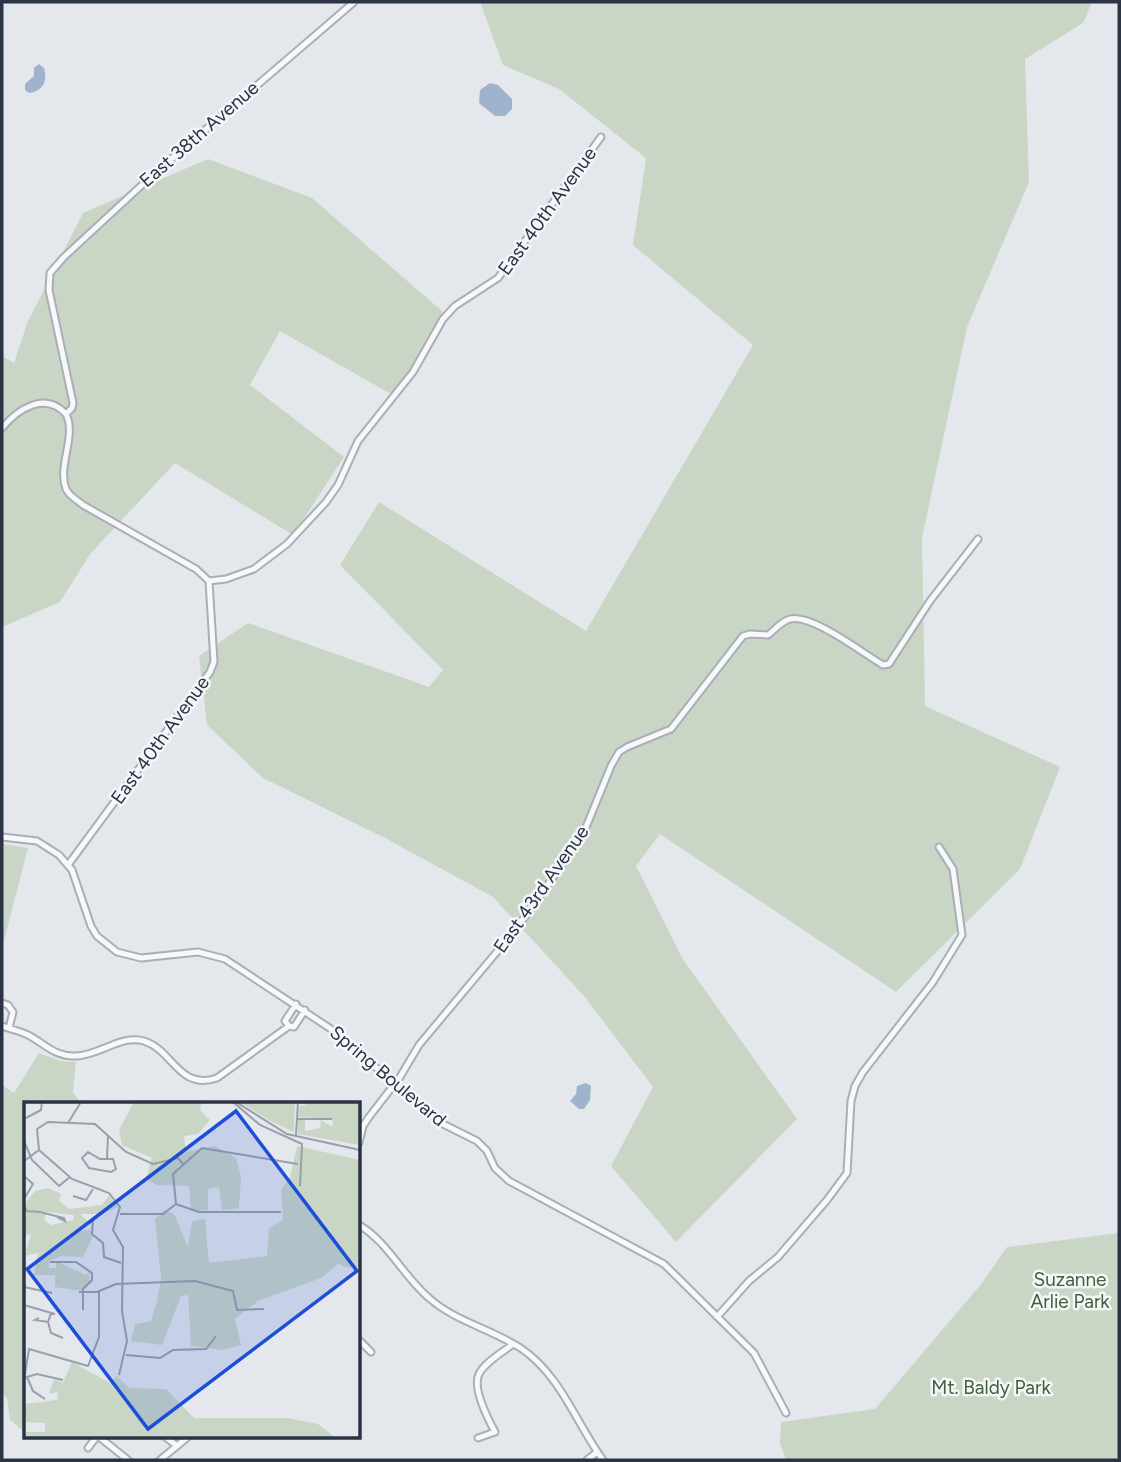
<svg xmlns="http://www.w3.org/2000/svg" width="1121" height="1462" font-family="Figtree,sans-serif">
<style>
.green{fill:#c9d6c5}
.water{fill:#9fb4cc}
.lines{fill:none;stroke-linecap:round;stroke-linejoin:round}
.street-casing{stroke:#a9aeb7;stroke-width:9}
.street{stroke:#f7f8fa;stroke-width:5}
.labels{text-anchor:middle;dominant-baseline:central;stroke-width:5;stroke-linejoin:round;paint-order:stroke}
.street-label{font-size:19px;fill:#2b3445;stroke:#f4f6f9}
.park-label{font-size:19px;fill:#3f6138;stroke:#f4f6f9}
.inset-road{fill:none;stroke:#9a9fa9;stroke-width:2}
.view{fill:#1d4ed8;fill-opacity:0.15;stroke:#1d4ed8;stroke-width:3.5}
.inset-edge{fill:none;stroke:#2b3445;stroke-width:3.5}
</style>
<rect width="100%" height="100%" fill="#e4e7ec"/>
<path class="green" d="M480,2h612l-9,21 -58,36 4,123 -62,145 -45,211 3,168 135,61 -40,102 -124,123 -236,-158 -24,32 46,92 115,161 -121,123 -65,-76 42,-79 -68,-90 -92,-100 -108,-59 -122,-60 -56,-53 -8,-69 49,-33 181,64 14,-17 -103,-105 39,-63 207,129 167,-286 -120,-100 13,-87 -87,-69 -56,-24z
M208,159l104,39 131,114 -24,45 -28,37 -111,-63 -30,54 94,72 -51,78 -118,-72 -85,91 -30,48 -58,25v-271l12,7 14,-42 55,-108z
M2,844l26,4 -26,100z
M39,1053l22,8 15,1 -3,30 8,11h-55v330l-16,-13 -3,-22 -5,-5v-308l12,8z
M1119,1233v227h-333l-6,-17 1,-21 94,-13 107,-126 25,-36z"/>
<path class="water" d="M39,64l5,4c4,14 -1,23 -15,25l-4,-3v-6l9,-8v-8z
M490,83l8,2 14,14v10l-7,7h-10l-16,-13 1,-13z
M586,1083l5,3 -1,14 -6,9h-5l-9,-8 6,-7 1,-8z"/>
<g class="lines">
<g class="street-casing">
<path id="street" d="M2,428c16,-19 43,-37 64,-14
M209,581l-13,-12 -113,-64c-6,-5 -14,-9 -17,-16 -9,-23 11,-53 0,-75l6,-6 1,-5 -24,-113 1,-17 14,-16 92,-85 198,-170
M2,837l35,4 22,14 13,15 19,56 6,10 20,16 24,6 57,-6 27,7 109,72 105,91 38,19 10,10 8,17 14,13 155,83 90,89 32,60
M68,865l142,-193 4,-10 -5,-81 17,-2 28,-10 33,-25 39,-42 12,-17 20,-44 55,-69 30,-53 12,-13 43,-28 103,-141
M2,1003l6,2 5,7 -4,16
M296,1004l-11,17 4,5 5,1 11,-17
M2,1026c8,3 18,5 26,9 17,9 27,22 48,21 22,0 46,-22 68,-15 29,9 35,50 73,37l72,-52
M359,1143l4,-17 6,-9 31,-40 19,-32 97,-116 66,-92 29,-71 8,-14 8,-5 44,-18 72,-93 7,-2 18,1c7,-5 12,-13 22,-16 23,-5 72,34 93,46l6,-1 41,-63 48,-62
M359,1225c29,17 44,51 70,73 27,24 63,31 93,51 39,27 54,74 81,111
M717,1317l32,-36 29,-24 49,-57 20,-27 4,-72 4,-15 8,-14 70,-90 29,-47 -9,-66 -14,-22
M359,1340l12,12
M98,1436l30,24
M164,1436l12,9
M478,1438l17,-6c-7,-13 -23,-44 -16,-58 6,-12 24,-22 34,-30
M88,1448l9,-12
M160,1460l29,-24
M587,1460l10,-8"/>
</g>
<use href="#street" class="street"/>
</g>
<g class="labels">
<g class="street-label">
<text transform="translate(199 134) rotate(-41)">East 38th Avenue</text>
<text transform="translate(547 211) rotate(-54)">East 40th Avenue</text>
<text transform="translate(160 740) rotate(-54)">East 40th Avenue</text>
<text transform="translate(541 889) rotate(-55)">East 43rd Avenue</text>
<text transform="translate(388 1076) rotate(40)">Spring Boulevard</text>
</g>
<g class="park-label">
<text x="1070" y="1279">Suzanne<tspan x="1070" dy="22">Arlie Park</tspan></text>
<text x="991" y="1387">Mt. Baldy Park</text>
</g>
</g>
<g transform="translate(24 1102)">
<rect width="336" height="336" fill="#e4e7ec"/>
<path d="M110,0h68l-2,8 10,10 -12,14 -14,2 2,16 29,-6 21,12 5,19 -2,31 -17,2 -3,-23 -11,2v21l-17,1 -2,-25 -32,-1 -11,-6 6,-21 -30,-13 -3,-15zM216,0h55l-1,30 -22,-10zM276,0h60l-1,43 -61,-11v-14h7v11l15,-3 1,-8 12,7 -1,-8 -34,-2 2,-11 7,-1zM273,44l63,14v106l-11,2 -11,-4 -17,14 -63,23 -23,18 6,26 -19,5 -31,-4 -3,-51 -7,1 -19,49 -31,-4 4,-17 16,-3 6,-19 4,-24 -6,-59 9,-9 10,4 14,33 4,-26 13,-2 4,44 58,-7 2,-28 14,-8 -2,-30 9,-13zM24,86l13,6 -2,7 10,8 33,-4 7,-10 9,12 -17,7h-21l9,8 -8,3 1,6 8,-1 3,6 -10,21 -22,-1 -12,5v7h7v-7l30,14 3,-4 1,10 -9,10 -26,-4v-12h-21l4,-22 -14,3 7,-22 -7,2v-27l1,2 21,3 -2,6 7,5 23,-5 -1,-5 -45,-5 -3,-6 10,-13zM48,260l38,21 7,-7 12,12 37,1 28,29h93l31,6 18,14h-312v-6h21v-9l-19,-1 -2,-18 33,-4 1,-8 -9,2 5,-15 9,4z" fill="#c9d6c5"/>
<path class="inset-road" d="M209,0l27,23 42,19 -2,42M212,0l51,32 73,16M2,16l15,-8 1,-8M273,17h35M44,21l13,-21M13,27l11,-7 47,2 31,28 27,12 25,-6 6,7M272,33l2,-33M0,39l8,19 27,26 11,-9M15,48l33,29 37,14 11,14 -7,23 10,17 -1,64 5,30 -8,34M64,50l12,7h13l3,10 -5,3 -22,-4 -7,-10zM83,56l1,-22M0,59l15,-11 -2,-21M0,74l9,8 -9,15M49,94l13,4 7,-11M152,102l-3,-30 29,-26 96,16M0,103l3,6 13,1 24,6 1,3 -8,-4M96,112h43l13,-10 23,8h82M66,121l3,-4 -1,15 11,9 1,14 17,6M26,160h26l16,11v7l-9,9v21M0,185l28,6M55,190h18l19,-8 79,-3 38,10 4,19 27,-1M0,203l31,9M15,216l-4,2 13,2 3,-9M24,220l3,11 12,5M102,253l34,3 13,-8 33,-1 10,-13M0,278l5,-31 59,17 11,-29v-45M21,297l-12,-8 -6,-14 10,-3 26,6"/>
<path class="view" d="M212,9l121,160 -209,158 -121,-160z"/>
<rect width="336" height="336" class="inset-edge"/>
</g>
<rect width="1121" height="1462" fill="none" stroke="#2b3445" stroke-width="7"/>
</svg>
